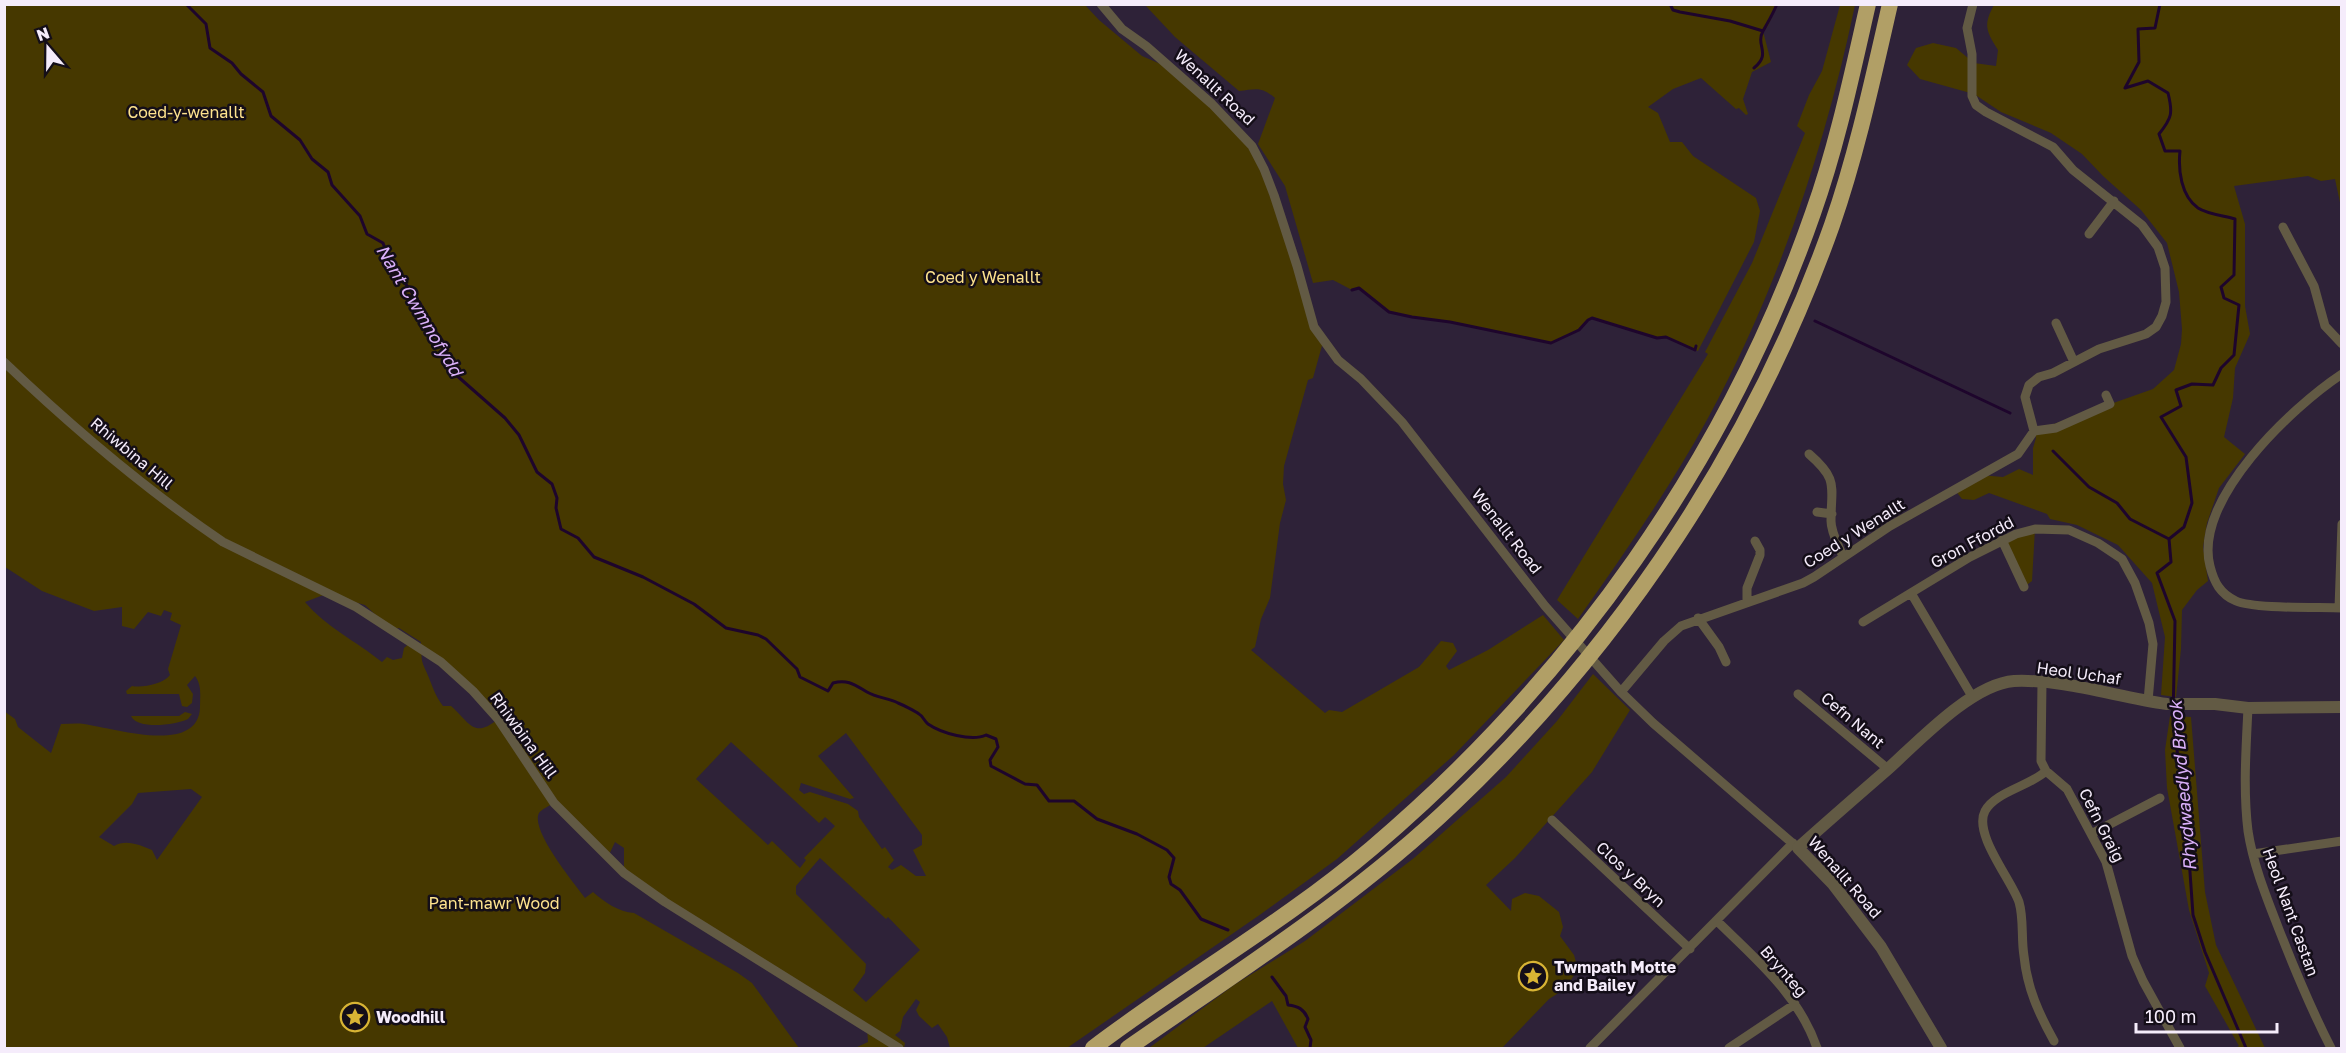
<svg xmlns="http://www.w3.org/2000/svg" width="2346" height="1053" font-family="'Golos Text',sans-serif">
<style>
.green{fill:#463800;fill-rule:evenodd}
.lines{fill:none;stroke-linecap:round;stroke-linejoin:round}
.stream{stroke:#1e052c;stroke-width:3}
.minor{stroke:#625a44;stroke-width:9}
.tertiary{stroke:#625a44;stroke-width:12}
.motorway{stroke:#b19f66;stroke-width:16}
.labels{text-anchor:middle;dominant-baseline:central;stroke-width:5;stroke-linejoin:round;paint-order:stroke}
.street-label{font-size:16px;fill:#f5ecfb;stroke:#140e18}
.park-label{font-size:16px;fill:#fee38e;stroke:#140e18}
.poi-label{font-size:16px;font-weight:bold;fill:#f5ecfb;stroke:#140e18;text-anchor:start}
.water-label{font-size:18px;font-style:italic;fill:#dab0f9;stroke:#140e18}
</style>
<rect width="100%" height="100%" fill="#2e2238"/>
<path class="green" d="M5,4l1080,1 14,15 43,36 30,13 80,77 71,196 -10,36 -5,2 -24,86 -1,18 3,16 -6,23 -10,75 -9,21 -6,28 -4,3 74,63 4,-3 13,2 77,-45 22,-26 12,2 4,8 -11,15 3,4 39,-20 55,-35 21,25 -110,115 -117,104 -76,55 -194,134h-117l-3,-11 -9,-13 -6,4 -13,-12 -3,-6 4,-8 -4,-3 -13,18 -3,14 -5,4 10,8 -1,5h-49l13,-6 -1,-14 -243,-155v-25l-9,-6 -8,17 -53,-56c-5,3 -12,6 -15,10 -9,17 35,70 46,85l8,-6c11,10 26,20 41,21l104,60 14,10 47,65h-794l-1,-337 11,8 3,8 33,26 10,-29c8,0 16,-1 23,0 29,4 115,32 116,-17 0,-11 2,-22 -5,-31l-8,9 6,9 -1,9 -5,4 -5,-1 -3,-12h-52l-1,-3 6,-5c11,2 31,-2 38,-11l-2,-6 13,-44 -11,-5 2,-7 -8,-3 -3,6 -13,-4 -14,17 -12,-3v-19l-28,4 -52,-20 -37,-24zM326,594l39,11 27,25 7,-2 22,14v7l-9,-8 -8,7 -2,10 -9,2 -6,-3 -5,5c-26,-21 -56,-35 -77,-60zM422,650l76,69c-24,20 -28,4 -47,-13h-8c-8,-11 -9,-16 -14,-28 -4,-11 -9,-15 -7,-28zM846,733l76,102v10l-9,5 13,26h-10l-15,-11 -9,5 -4,-3 6,-7 -9,-13 -3,2 -23,-32 -1,-6 -10,-7 -38,-12 -6,2 -5,-4 2,-7 49,16 4,-1 -36,-42zM731,742l88,81 6,-6 10,9 -31,32 2,2 -6,8 -28,-27 -4,4 -72,-66zM191,789l11,8 -45,63 -5,-10c-12,-5 -26,-11 -38,-4l-15,-9 33,-33 6,-11zM820,858l66,61 2,-2 32,33 -54,52 -13,-12 12,-17 1,-9 -70,-70v-8z
M1145,5h632l-9,21 -5,5 8,31 -19,10 -9,27 5,15 -2,1 -7,-7 -3,1 -35,-31 -28,11 -25,18 10,6 12,29h12l11,14 63,42 4,13 -6,31 -56,109 -32,-14 -9,1 -65,-20 -4,2 -9,10 -28,13 -101,-21 -38,-5 -23,-5 -30,-24 -7,2 -19,-10 -20,3 -28,-97 -27,-42 17,-46c-14,-12 -19,-9 -36,-7l-64,-54z
M1840,5h15c-30,143 -77,283 -147,413 -38,70 -84,136 -130,201l-21,-19 151,-246 -3,-2 47,-89 53,-130 -8,-7 12,-31 13,-24z
M1994,5h347v202l-6,-28 -14,2 -13,-5 -74,10 11,38v82l5,28 -15,34 -2,30 -9,39 21,17 -26,34 -12,35 -4,24 5,34 -11,9 -15,20 -1,39 -5,48 -15,-2 4,-58 -13,-54 -34,-38 -41,-20 -27,-6 -3,-5 -58,-21 -15,7 -12,-1 -7,-9 25,-15 23,2 16,-8 14,6v-27l3,-10 -2,-7 119,-42 21,-19 7,-26 1,-15 -3,-37 -12,-49 -26,-33 -38,-34 -21,-22 -31,-21 -50,-21 -27,-18 -54,-15 -13,-14 9,-17 17,-5 23,5 18,15 22,3 2,-16c-12,-19 -15,-25 -4,-45z
M2035,529l-3,52 -8,6 -22,-47z
M1593,674l37,36 -38,62 -77,86 -29,27 25,26 1,-12 13,-6 14,3 20,16 4,15 -3,9 14,19 4,14 -13,20 -16,10 -47,49h-204l-26,-47 -69,47h-54l85,-63 71,-44 109,-83 92,-81 51,-56z
M185,712l7,2 -4,5c-12,6 -51,11 -57,-3h48z
M2170,716l21,1 14,175 11,53 49,103h-30l4,-2 -34,-60 4,-13 -20,-63 -22,-122 -2,-38z"/>
<g class="lines">
<path class="stream" d="M186,4l20,20 4,24 22,15 9,11 22,18 8,24 29,24 12,19 16,13 4,13 28,31 7,18 16,9 8,21 30,41 11,22 10,13 13,34 50,44 14,17 18,37 15,12 5,14 -1,10 5,21 17,9 16,19 49,20 51,27 32,24 32,7 8,4 31,30 3,8 28,14 5,-8c15,-4 22,2 34,9 10,6 22,6 31,11 5,2 17,8 21,11 4,2 5,7 9,10 13,9 44,18 58,11l10,4 2,8 -8,13 1,6 34,18 12,1 12,16h25l23,18 40,15 30,16 7,8 -5,19 2,7 9,6 21,29 27,11
M1670,4l3,6 7,2 50,9 33,10
M2160,4l-5,24 -17,1 1,33 -14,26 23,-7 20,12c5,20 4,25 -9,41l6,17h15c-2,19 1,45 18,57 9,6 27,8 37,11l-1,56 -13,12 3,11 15,7 -5,50 -13,13 -8,17 -21,-1 -16,6 5,16 -20,11 25,40 6,46 -8,24 -15,12 2,23 -14,11 18,48 -2,100 13,94 7,100 12,37 41,96
M1754,68c18,-15 1,-22 9,-37 5,-9 10,-17 14,-27
M1352,290l7,-2 30,24 23,5 38,5 101,21 28,-13 9,-10 4,-2 65,20 9,-1 29,13 1,-4
M1815,321l195,92
M2053,451l36,36 28,16 13,16 39,20
M1272,977l14,19 2,9c10,1 16,4 20,14l-3,8 6,13 -1,8"/>
<path class="minor" d="M1101,4l21,25 24,17 66,58 40,42 12,23 10,26 23,71 17,61 24,33 23,19 41,43 143,184 76,86 32,31 145,125
M2283,227l31,59 11,40 17,18
M2089,234l25,-33
M2056,323l18,39
M4,362c68,65 141,127 219,180l133,65 85,55 32,29 25,28 56,84 70,70 41,29 234,146
M2342,374c-50,33 -149,126 -132,192 4,16 10,28 26,35 18,8 82,6 106,7
M2034,431l22,-3 54,-24 -4,-9
M1809,454c30,26 22,32 22,67 0,12 8,25 12,36
M1817,512l15,2
M2002,540l22,47
M1911,593l62,105
M1747,602v-14l13,-33v-5l-5,-9
M2339,608l3,-84
M1698,618l21,29 7,15
M1863,622l107,-65 46,-23 19,-5 34,1 29,13 24,16 13,24 14,40 4,21 -5,57
M2042,682l-1,79 5,10 21,18 39,73 26,94 11,25 37,67
M1621,692l43,-51 17,-15 122,-43 11,-6 76,-51 128,-72 16,-23 -9,-34 4,-12 10,-8 14,-4 46,-24 47,-15 10,-7 6,-11 4,-14 -1,-34 -7,-21 -16,-22 -69,-55 -20,-23 -67,-35 -10,-7 -4,-9v-42l-5,-26 6,-24
M1798,694l90,75
M2248,708c-2,41 -5,82 0,123 5,33 18,65 30,96 16,41 33,82 53,121
M2046,771c-16,15 -51,21 -61,40 -12,23 26,68 34,91 5,17 2,36 5,54 3,32 15,58 30,85
M1552,820l138,129
M2091,834l69,-36
M2253,854l89,-13
M1717,921c39,38 82,74 100,127
M1590,1048l203,-205
M1729,1048l66,-44"/>
<path class="tertiary" d="M2177,704h38l33,4 94,-1
M1941,1048l-60,-101 -48,-63 -35,-36c30,-27 60,-53 90,-79 30,-27 84,-85 126,-88 52,-2 102,16 153,23"/>
<path class="motorway" d="M1093,1048c91,-69 192,-126 279,-200 199,-169 355,-388 441,-635 24,-67 39,-139 55,-209
M1128,1048c111,-77 228,-151 326,-245 169,-161 300,-358 378,-578 25,-72 41,-147 58,-221"/>
</g>
<defs>
<g id="sight-ring" transform="scale(1.5)"><circle r="9.5" fill="#140e18" stroke="#d8b434" stroke-width="1.5"/><path d="M0-6L1.8-2.2L6-1.7L2.9 1.2L3.7 5.4L0 3.3L-3.7 5.4L-2.9 1.2L-6-1.7L-1.8-2.2Z" fill="#d8b434"/></g>
</defs>
<g fill-rule="evenodd">
<use href="#sight-ring" x="1533" y="976"/>
<use href="#sight-ring" x="355" y="1017"/>
</g>
<g class="labels">
<g class="street-label">
<text transform="translate(1215 87) rotate(43)">Wenallt Road</text>
<text transform="translate(132 453) rotate(40)">Rhiwbina Hill</text>
<text transform="translate(1507 531) rotate(52)">Wenallt Road</text>
<text transform="translate(1854 533) rotate(-32)">Coed y Wenallt</text>
<text transform="translate(1972 542) rotate(-28)">Gron Ffordd</text>
<text transform="translate(2079 673) rotate(8)">Heol Uchaf</text>
<text transform="translate(1853 720) rotate(40)">Cefn Nant</text>
<text transform="translate(524 735) rotate(54)">Rhiwbina Hill</text>
<text transform="translate(2102 825) rotate(63)">Cefn Graig</text>
<text transform="translate(1631 874) rotate(43)">Clos y Bryn</text>
<text transform="translate(1845 877) rotate(49)">Wenallt Road</text>
<text transform="translate(2291 912) rotate(70)">Heol Nant Castan</text>
<text transform="translate(1784 971) rotate(49)">Brynteg</text>
</g>
<g class="park-label">
<text x="186" y="112">Coed-y-wenallt</text>
<text x="983" y="277">Coed y Wenallt</text>
<text x="494" y="903">Pant-mawr Wood</text>
</g>
<g class="poi-label">
<text x="1554" y="967">Twmpath Motte<tspan x="1554" dy="18">and Bailey</tspan></text>
<text x="376" y="1017">Woodhill</text>
</g>
<g class="water-label">
<text transform="translate(420 310) rotate(59)">Nant Cwmnofydd</text>
<text transform="translate(2182 786) rotate(-95)">Rhydwaedlyd Brook</text>
</g>
</g>
<rect width="2346" height="1053" fill="none" stroke="#f5ecfb" stroke-width="12"/>
<g transform="translate(48 48) rotate(340)" stroke="#140e18" stroke-width="4.5" paint-order="stroke">
<path d="M0-4.5L10 22L0 15L-10 22Z" fill="#f5ecfb"/>
<text y="-9" font-size="16" font-weight="bold" text-anchor="middle" fill="#f5ecfb">N</text>
</g>
<path d="M2136 1023v9h141v-9" fill="none" stroke="#f5ecfb" stroke-width="3"/>
<text x="2145" y="1023" font-size="18" fill="#f5ecfb" stroke="#140e18" stroke-width="4.5" paint-order="stroke">100 m</text>
</svg>
